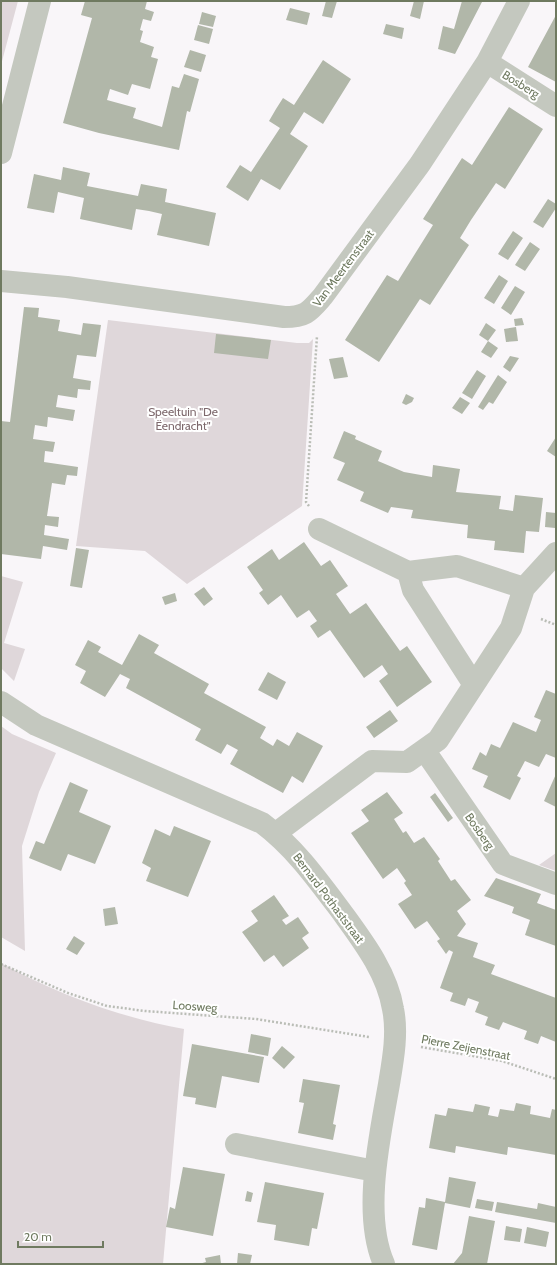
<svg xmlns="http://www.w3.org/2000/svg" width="557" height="1265" font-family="Cabin,sans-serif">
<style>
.green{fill:#dfd7da}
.building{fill:#b1b7a9}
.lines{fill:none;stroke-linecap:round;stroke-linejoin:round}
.path{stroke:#babdb6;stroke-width:2.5;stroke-dasharray:2 2;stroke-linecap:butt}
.minor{stroke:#c4c8bf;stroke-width:22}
.labels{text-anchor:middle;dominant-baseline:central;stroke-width:4;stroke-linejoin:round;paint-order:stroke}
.street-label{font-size:12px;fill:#6f7a60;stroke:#fff}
.park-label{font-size:12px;fill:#7d686c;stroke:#fff}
</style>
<rect width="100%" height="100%" fill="#f9f6f9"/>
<path class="green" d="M1,1h17l-17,64z
M108,320l189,23h12l4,-4 -11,167 -115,78 -42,-33 -69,-5z
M1,576l22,6 -19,61 21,6 -11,32 -13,-13z
M1,726l11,8 44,19 -17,39 -17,54 3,105 -24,-14z
M556,853v18l-17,-6z
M1,963c58,32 118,54 183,66l-21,235h-162z"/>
<path class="building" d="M85,1h62l-2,8 9,3 -3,9 -8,-2 -3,11 3,1 -3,11 14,5 -3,10 7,2 -8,30 -18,-5 -4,11 -18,-6 -3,11 29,8 -3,10 29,9 10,-41 7,2 5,-14 15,5 -9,33 -3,-1 -8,39 -80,-17 -36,-10 29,-105 -11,-3z
M326,1h11l-5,17 -10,-2z
M414,1h10l-4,18 -10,-3z
M462,1l20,1 -27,52 -17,-5 5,-23 11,3z
M290,8l20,5 -3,12 -21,-5z
M202,12l14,4 -3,11 -14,-3z
M556,15v67l-28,-15z
M386,24l18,4 -2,11 -19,-5z
M198,25l15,4 -4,15 -15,-4z
M190,50l16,5 -5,17 -17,-5z
M323,60l28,19 -28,45 -19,-12 -14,22 18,12 -28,44 -19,-11 -13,22 -22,-14 14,-22 11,7 29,-44 -11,-7 7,-12 7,-11 11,7z
M509,107l34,22 -38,60 -9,-6 -25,37 -11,18 9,7 -39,60 -10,-6 -41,63 -34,-22 42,-65 11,6 35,-56 -10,-6 39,-61 10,7z
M63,167l27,6 -3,13 51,10 3,-12 26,5 -2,13 51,11 -7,33 -52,-11 5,-21 -13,-3 -13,-2 -4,21 -52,-11 4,-21 -26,-6 -4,21 -27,-5 7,-34 27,6z
M548,199l8,5v4l-13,20 -10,-6z
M513,231l10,7 -15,22 -10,-6z
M530,242l10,7 -15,22 -10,-6z
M499,275l9,6 -14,23 -10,-6z
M515,286l10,6 -14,23 -10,-7z
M24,307l15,1 -1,9 22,3 -2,11 23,4 2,-12 18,2 -5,32 -19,-2 -4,23 18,3 -1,9 -12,-1 -1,9 -19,-3 -2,12 19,3 -2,11 -25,-4 -1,10 -12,-2 -2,14 22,3 -2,10 -8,-1 -1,11 34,5 -1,9 -10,-1 -2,10 -13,-2 -5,33 12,1 -1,10 -13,-2 -1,10 25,4 -2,11 -24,-4 -2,13 -40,-5v-133l9,1z
M522,318l2,7 -9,1 -1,-7z
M486,323l10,7 -8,11 -9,-6z
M516,327l2,14 -12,1 -2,-13z
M216,334l55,6 -3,19 -54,-6z
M488,341l10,7 -7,10 -10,-6z
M510,356l9,2 -9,14 -7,-5z
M343,357l5,20 -14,2 -5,-20z
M477,370l9,6 -14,23 -10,-6z
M498,375l9,7 -14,22 -4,-2 -6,8 -5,-3z
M406,394l8,4 -2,4 -6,3 -4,-2z
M460,397l10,6 -8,11 -10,-6z
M344,431l12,5 -1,3 27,12 -4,10 26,11 28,5 1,-12 27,4 -4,23 45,4 -2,13 14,2 2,-16 28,3 -4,34 -13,-1 -2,22 -30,-3 1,-9 -28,-3 1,-13 -57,-7 2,-8 -22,-3 -3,6 -28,-12 4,-9 -27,-12 8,-17 -12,-5z
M556,437v20l-9,-6z
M546,512l10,1 -1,15 -10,-1z
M304,542l17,24 9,-6 18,26 -12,8 14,20 16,-11 34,48 7,-5 25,36 -35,25 -18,-26 9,-7 -6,-9 -18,13 -34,-48 -12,8 -8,-12 7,-5 -8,-11 -12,8 -16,-23 -13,10 -9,-12 4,-3 -16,-23 25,-18 7,11z
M76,548l13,2 -7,38 -12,-2z
M204,587l9,12 -9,7 -10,-12z
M175,593l2,8 -12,4 -3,-8z
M139,634l20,11 -5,8 55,31 -5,9 62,34 -6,11 13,8 4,-7 12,7 8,-14 26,14 -20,37 -11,-7 -9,17 -53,-29 8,-14 -11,-6 -6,10 -26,-14 6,-11 -75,-41 4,-9 -10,-5 -15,23 -25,-14 6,-12 -11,-6 13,-25 13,7 -3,5 24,13z
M268,672l18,10 -9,18 -19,-10z
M546,690l10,4v64l-10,-4 -7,13 -14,-6 -8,15 4,2 -11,22 -27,-13 5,-11 -16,-7 8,-17 6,4 5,-12 9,4 13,-26 23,10 5,-12 -7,-3z
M390,710l8,11 -24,17 -8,-11z
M556,774v33l-12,-6z
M70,782l18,8 -9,22 32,14 -16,38 -27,-10 -7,17 -32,-13 7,-17 8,3z
M387,792l16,21 -9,6 9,14 3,-2 8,12 10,-6 16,22 -2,2 13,20 4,-2 16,21 -14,11 9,13 -9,12 21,7 -5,14 22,8 -4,9 65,24v44l-15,-6 -3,8 -14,-5 3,-8 -24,-9 -4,8 -14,-5 3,-8 -13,-5 4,-10 -11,-4 -3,8 -15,-5 3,-8 -13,-5 13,-36 -4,-2 -3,4 -9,-13 3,-2 -13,-18 -12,8 -17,-25 14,-9 -8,-12 2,-2 -9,-13 -14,11 -32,-46 18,-12 -8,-11z
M435,793l18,25 -5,4 -18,-25z
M174,826l37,15 -23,56 -42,-16 5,-13 -9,-5 13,-34 15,7z
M496,878l45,16 -4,9 19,7v36l-31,-11 5,-15 -18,-7 2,-6 -30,-11z
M274,895l15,21 -7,4 4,5 12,-8 11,16 -7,5 7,10 -26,19 -9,-12 -10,7 -22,-30 16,-11 -7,-10z
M115,907l3,17 -13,2 -2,-17z
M74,936l11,7 -8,12 -11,-6z
M251,1034l20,4 -3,18 -20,-4z
M192,1044l72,13 -5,26 -37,-7 -6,32 -21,-4 1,-6 -13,-2z
M282,1046l13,11 -11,12 -12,-11z
M303,1079l37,6 -7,39 3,1 -3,15 -35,-7 6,-30 -5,-1z
M516,1103l15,3 -1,8 20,4 2,-9 4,1v45l-48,-8 -1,8 -51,-9 -1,7 -26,-5 6,-34 11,2 2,-8 25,4 2,-8 15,3 -2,8 10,2 2,-8 14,2z
M183,1167l42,7 -12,62 -47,-9 4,-20 5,2z
M449,1177l27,5 -6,26 -25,-5 -8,47 -25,-5 7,-38 6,1 1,-10 19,4z
M265,1182l59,11 -7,36 -5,-1 -3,18 -35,-6 2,-15 -19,-3z
M247,1191l6,2 -2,9 -6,-1z
M477,1199l17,3 -2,9 -17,-3z
M497,1202l40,7 1,-6 18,4v16l-61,-11z
M469,1216l26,5 -8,43h-34l9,-11z
M506,1226l16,3 -2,13 -16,-2z
M527,1227l22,5 -3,15 -22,-4z
M238,1253l14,2 -2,9h-13z
M220,1255l1,9h-22l7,-2 -1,-4z"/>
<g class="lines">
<path class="path" d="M309,506l-3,-4 11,-166
M541,619l15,6
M1,964l67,29 39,13 38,5 111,8 113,18
M421,1047l81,14 54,18"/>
<path class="minor" d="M487,62l69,44
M1,153l39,-152
M1,281l66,6 217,30c22,0 25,-5 39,-21l97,-132 67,-102 32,-61
M319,529l89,43 49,-6 67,22
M408,572l5,18 61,95
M1,702l35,23 226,98c32,24 55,56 79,88 21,29 46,61 52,98 5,24 0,51 -4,75 -9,52 -27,130 -5,180
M425,751l78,113 53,20
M276,833l96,-72 35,1 31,-22 73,-112 13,-40 32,-35
M236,1144l139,27"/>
</g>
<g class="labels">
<g class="street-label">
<text transform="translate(521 84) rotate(32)">Bosberg</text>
<text transform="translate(343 268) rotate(-53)">Van Meertenstraat</text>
<text transform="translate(480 831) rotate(55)">Bosberg</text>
<text transform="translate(329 898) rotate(53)">Bernard Pothaststraat</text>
<text transform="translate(195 1006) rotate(4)">Loosweg</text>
<text transform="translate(466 1047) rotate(11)">Pierre Zeijenstraat</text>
</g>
<g class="park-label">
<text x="183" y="411">Speeltuin "De<tspan x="183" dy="14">Ëendracht"</tspan></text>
</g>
</g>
<rect width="557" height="1265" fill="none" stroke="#6f7a60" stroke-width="4"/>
<path d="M18 1241v6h85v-6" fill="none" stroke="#6f7a60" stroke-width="2"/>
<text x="24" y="1241" font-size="12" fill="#6f7a60" stroke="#ffffff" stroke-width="3" paint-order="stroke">20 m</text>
</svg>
